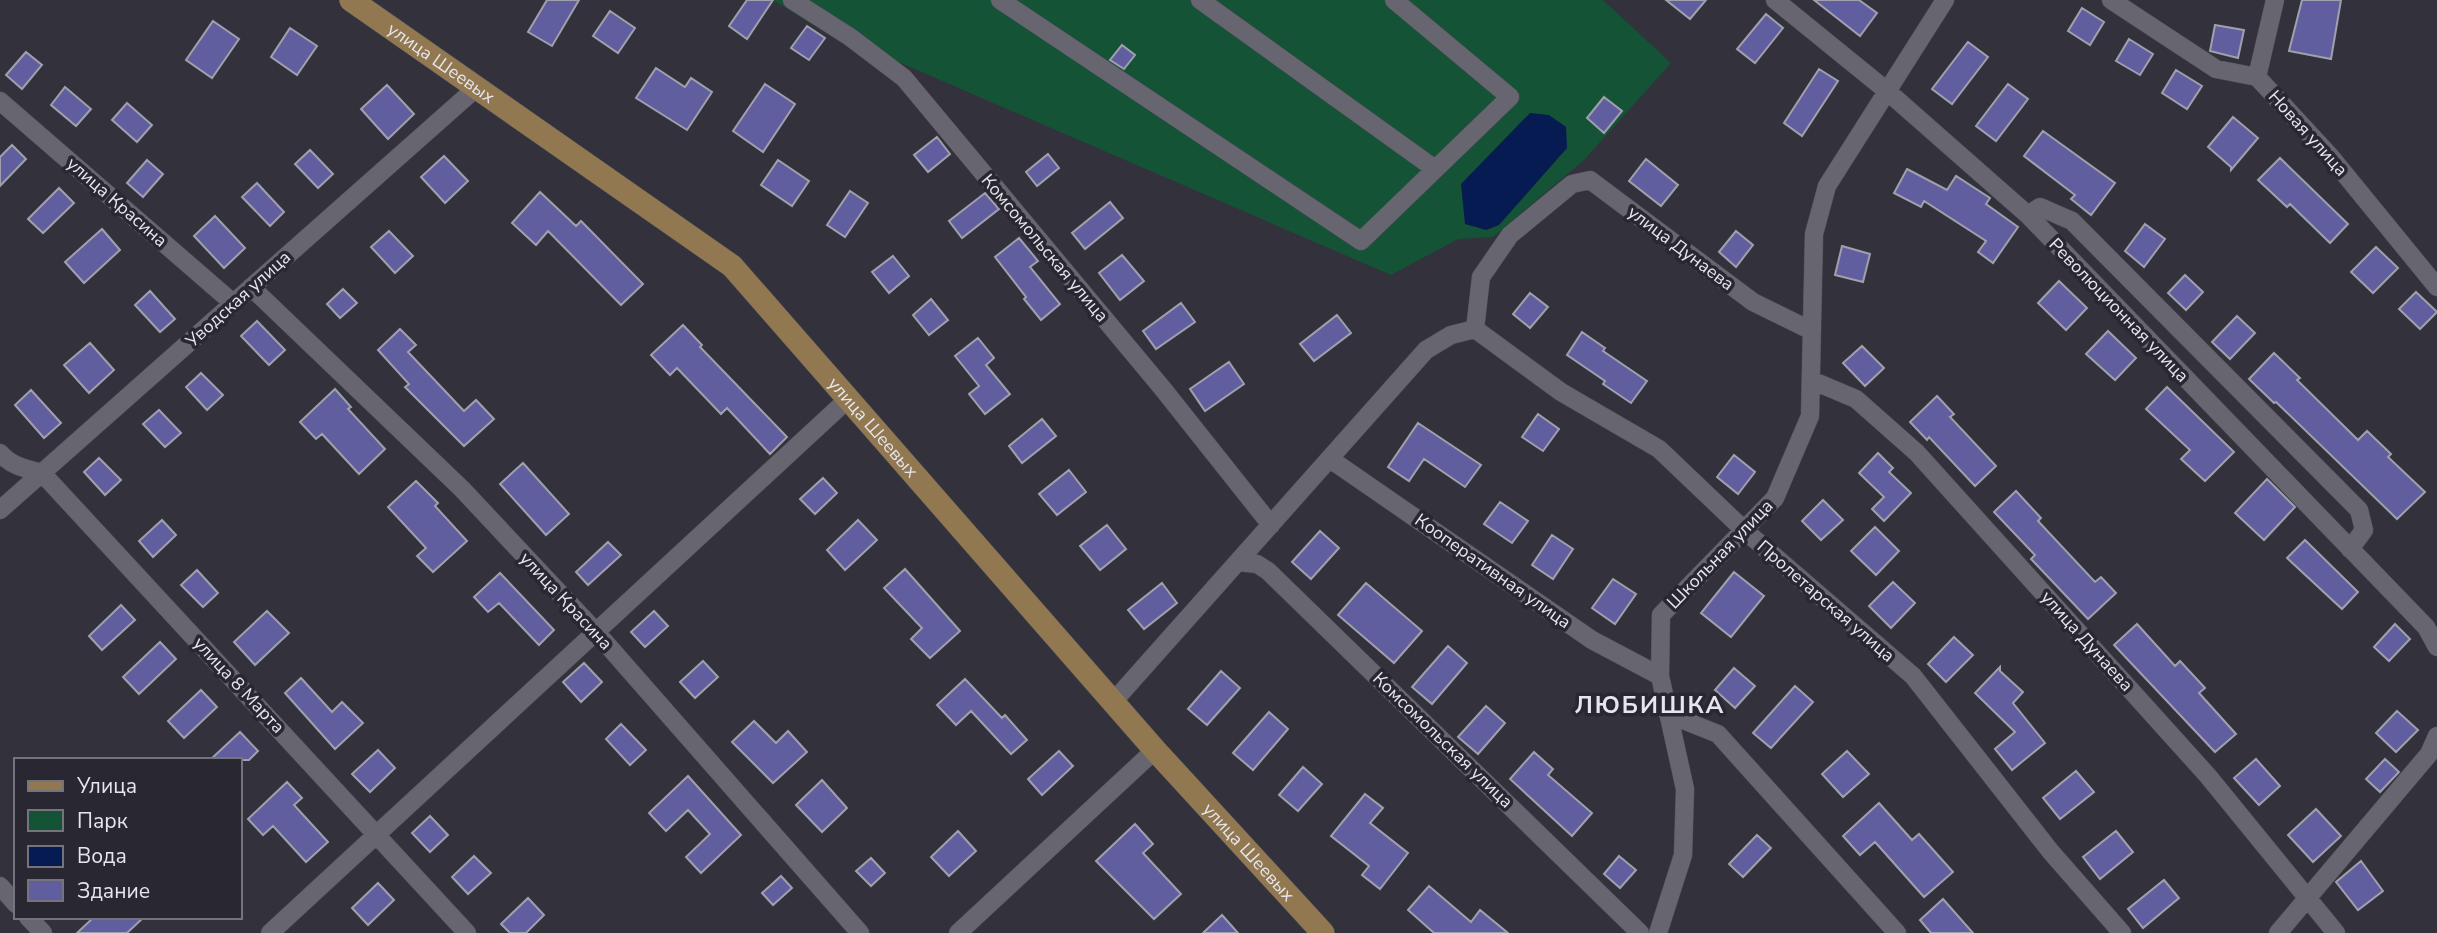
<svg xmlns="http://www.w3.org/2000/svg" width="2437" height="933" font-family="'Nunito Sans',sans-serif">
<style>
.green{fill:#155337}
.water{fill:#061b52}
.building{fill:#615ea0;stroke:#a0a0ac;stroke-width:2}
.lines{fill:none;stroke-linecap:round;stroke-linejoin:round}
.minor-casing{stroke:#4f4e57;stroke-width:19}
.major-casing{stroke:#4f4e57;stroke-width:24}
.minor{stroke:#676570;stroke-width:18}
.major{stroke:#917850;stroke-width:23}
.labels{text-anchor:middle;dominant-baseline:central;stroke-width:7;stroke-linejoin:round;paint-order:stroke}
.street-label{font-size:18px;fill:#e7e6ec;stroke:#292731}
.district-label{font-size:24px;font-weight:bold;letter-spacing:2px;fill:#e7e6ec;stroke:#292731}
</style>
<rect width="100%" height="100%" fill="#33313b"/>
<path class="green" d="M773,0h830l68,63 -87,97 -91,77 -35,2 -67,36 -578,-250z"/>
<path class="water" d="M1530,113l19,2 17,12 1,21 -68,77 -13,5 -21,-6 -4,-40z"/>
<path class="building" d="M547,0h32l-27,46 -24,-14z
M747,0h26l-26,39 -18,-13z
M1666,0h40l-16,19z
M1814,0h45l18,13 -17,23z
M2302,0h39l-10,59 -42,-8z
M2082,8l22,14 -14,23 -22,-14z
M610,11l25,17 -17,25 -25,-17z
M1766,14l17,14 -28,35 -18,-14z
M213,21l26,18 -27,39 -26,-18z
M2215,25l29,5 -6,28 -28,-7z
M807,26l18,12 -16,22 -18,-12z
M290,28l27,18 -20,29 -26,-18z
M2129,39l24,15 -13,21 -24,-14z
M1968,42l20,15 -36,47 -20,-15z
M1122,45l13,10 -11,14 -14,-9z
M26,52l16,13 -20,24 -16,-14z
M656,68l29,19 6,-9 21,14 -25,38 -51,-32z
M1819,69l19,12 -36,55 -18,-13z
M2176,70l26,16 -15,23 -25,-16z
M765,84l30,20 -32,48 -30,-21z
M2008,84l20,15 -32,42 -20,-15z
M387,85l27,29 -26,25 -27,-30z
M65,87l26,22 -15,17 -25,-21z
M1604,97l18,14 -18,22 -17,-15z
M127,103l25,22 -15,17 -25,-22z
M2233,117l25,21 -27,32v-3l-23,-20z
M2043,131l72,52 -24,32 -20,-16 4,-4 -51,-39z
M937,137l13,17 -22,18 -14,-17z
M12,145l14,14 -26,27v-29z
M310,150l23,24 -15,14 -23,-24z
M1048,154l11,14 -22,18 -11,-14z
M444,156l24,25 -23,22 -24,-26z
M2280,158l68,66 -18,19 -40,-39 -3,3 -29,-27z
M1646,159l32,26 -17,21 -32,-25z
M147,160l16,14 -20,23 -16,-14z
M778,160l31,21 -17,25 -31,-21z
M1907,169l40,21 9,-14 34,22 -4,6 32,23 -25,36 -15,-11 8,-11 -62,-40 -3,6 -27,-14z
M257,183l27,29 -14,14 -28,-29z
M59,188l15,15 -31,30 -15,-14z
M850,191l18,12 -23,34 -18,-12z
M540,192l36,34 5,-5 62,63 -22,21 -73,-74 -12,14 -24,-22z
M985,193l14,16 -37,29 -13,-17z
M1110,202l13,16 -38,31 -13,-16z
M215,216l30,32 -21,20 -30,-32z
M2145,224l20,15 -21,28 -19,-16z
M102,229l18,21 -36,33 -19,-21z
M389,231l24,25 -18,17 -24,-26z
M1736,231l17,14 -17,22 -17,-15z
M1019,238l19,23 -8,6 30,37 -19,16 -17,-21 2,-2 -31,-40z
M1842,246l28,8 -7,28 -28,-7z
M2376,247l22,21 -25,25 -22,-21z
M1122,255l22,26 -24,19 -21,-27z
M893,256l16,20 -20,17 -17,-21z
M2185,275l18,17 -17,18 -18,-17z
M2059,281l28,27 -21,22 -28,-27z
M343,289l14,14 -17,15 -13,-14z
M150,291l25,28 -15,13 -25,-27z
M2416,292l21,20 -17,17 -21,-20z
M1530,293l18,14 -18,21 -17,-14z
M931,299l17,21 -19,15 -16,-20z
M1181,303l14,19 -39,27 -13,-18z
M1337,315l14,18 -37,28 -14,-17z
M2237,316l18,17 -25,26 -18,-17z
M257,321l28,29 -16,15 -28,-29z
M683,325l19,20 -2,2 87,90 -17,17 -43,-46 -6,6 -44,-46 -7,7 -19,-20z
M400,329l16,16 -8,7 56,59 12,-11 18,19 -30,27 -59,-59 4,-3 -31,-34z
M2108,331l28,27 -21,22 -29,-26z
M1582,332l23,16 -2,3 44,30 -16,22 -28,-19 2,-3 -38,-26z
M978,338l16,20 -8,7 24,29 -25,20 -16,-20 10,-8 -24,-30z
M90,343l24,27 -25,23 -25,-28z
M1862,346l22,22 -19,18 -22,-23z
M2274,353l26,25 -3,2 61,60 9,-9 24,23 -3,3 37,35 -28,27 -121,-117 -2,1 -25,-24z
M1229,362l15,22 -39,27 -15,-22z
M201,373l22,22 -16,15 -21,-23z
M2167,387l67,65 -29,29 -24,-22 9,-9 -44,-41z
M335,389l16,18 -3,2 37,40 -26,25 -37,-40 -6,5 -16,-17z
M31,390l30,33 -17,15 -29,-33z
M1937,396l17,18 -4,3 46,49 -21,20 -46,-49 -2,3 -17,-18z
M159,410l22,23 -16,14 -22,-23z
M1538,414l21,15 -16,22 -21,-14z
M1042,419l14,17 -34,27 -13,-17z
M1418,423l63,42 -16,22 -41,-28 -15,22 -21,-14z
M1878,453l15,15 -4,4 22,21 -27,28 -12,-12 12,-12 -25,-24z
M1734,455l21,17 -17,22 -21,-17z
M99,458l22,22 -16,15 -21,-23z
M523,463l46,51 -23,21 -46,-51z
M1069,470l17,22 -29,23 -18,-21z
M823,478l14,15 -22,21 -15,-15z
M2267,479l28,28 -31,33 -29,-27z
M416,481l22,22 -3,3 32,35 -34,31 -16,-16 9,-8 -38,-41z
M2016,491l25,27 -3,3 57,61 6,-5 15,16 -28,26 -57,-60 4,-4 -41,-43z
M1823,500l20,20 -22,20 -19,-19z
M1500,502l28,19 -16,22 -28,-19z
M162,520l14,15 -23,22 -14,-16z
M858,520l19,20 -32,30 -18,-20z
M1107,525l19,24 -26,21 -20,-24z
M1875,527l24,24 -23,24 -25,-24z
M1320,531l19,17 -28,31 -19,-17z
M1552,535l21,14 -20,30 -21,-14z
M2305,540l53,52 -16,17 -55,-51z
M608,542l13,13 -33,30 -12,-13z
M905,569l55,62 -30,27 -19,-19 11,-11 -38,-40z
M197,570l21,23 -15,14 -22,-22z
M1734,572l30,24 -33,41 -30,-24z
M500,573l54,57 -15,15 -40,-42 -11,9 -14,-15z
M1613,579l23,15 -21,30 -23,-16z
M1893,582l22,21 -24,25 -22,-22z
M1162,583l15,20 -33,26 -16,-19z
M1366,583l56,48 -28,32 -56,-48z
M121,605l14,15 -33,30 -13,-14z
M267,611l22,22 -34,32 -21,-23z
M654,611l14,15 -23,21 -14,-15z
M2137,624l38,42 5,-5 25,27 -6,5 37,41 -21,18 -101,-107z
M2395,624l15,15 -21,22 -15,-14z
M1954,637l19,18 -27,27 -18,-18z
M160,642l16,17 -37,35 -16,-17z
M1448,646l19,17 -35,41 -20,-17z
M703,661l15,16 -23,21 -15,-16z
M584,663l18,19 -21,20 -18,-20z
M2000,667v4l23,21 -10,11 32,40 -33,27 -17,-21 20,-17 -40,-39z
M1734,668l21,18 -20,22 -20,-18z
M1221,671l19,17 -33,37 -19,-16z
M301,678l31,34 10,-10 21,21 -28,26 -50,-56z
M965,679l37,39 3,-3 22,25 -16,14 -40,-43 -15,14 -19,-20z
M1795,686l18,16 -42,46 -18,-15z
M201,690l16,17 -33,31 -16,-17z
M1486,706l19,17 -27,31 -20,-17z
M2397,711l21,19 -22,22 -20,-19z
M1269,712l19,17 -35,41 -20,-17z
M754,721l22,22 12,-12 19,21 -34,31 -41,-41z
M621,724l25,26 -16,15 -24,-26z
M240,732l18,19 -9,9h-39z
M378,750l17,18 -25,24 -18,-18z
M1059,751l14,15 -31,29 -14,-16z
M1847,751l22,23 -26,23 -21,-23z
M1534,752l19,17 -5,6 44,38 -20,23 -62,-57z
M2256,759l24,27 -21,19 -25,-27z
M2385,759l14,13 -19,20 -14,-13z
M1303,767l19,17 -24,27 -19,-16z
M2076,771l18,21 -34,27 -17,-21z
M688,776l53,59 -40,38 -15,-16 24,-23 -22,-24 -22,21 -17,-18z
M822,780l25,28 -25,24 -26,-27z
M287,782l15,16 -8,7 34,37 -22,20 -33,-36 -10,9 -15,-16z
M1365,794l18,14 -13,15 38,30 -28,36 -18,-14 7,-9 -38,-30z
M1879,803l33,37 7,-6 34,38 -29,25 -49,-55 -15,13 -17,-19z
M2316,809l25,27 -28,26 -25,-27z
M430,816l18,19 -18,17 -18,-19z
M1135,824l18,20 -10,9 38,41 -27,25 -58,-58z
M958,831l18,20 -27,25 -18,-19z
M2116,831l17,21 -33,27 -17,-22z
M1757,835l14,13 -28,29 -14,-13z
M474,856l17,17 -23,21 -16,-17z
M1619,856l17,14 -16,18 -16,-14z
M871,858l14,15 -14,13 -15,-15z
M2361,861l22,30 -25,19 -22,-28z
M781,876l11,12 -19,17 -11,-12z
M2164,880l15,18 -36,30 -15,-19z
M378,883l16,17 -26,25 -16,-17z
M1429,886l42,36 9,-12 28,23h-74l-26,-23z
M528,898l16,17 -18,18h-16l-9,-9z
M1943,899l30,34h-42l-11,-13z
M1222,915l16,18h-35z
M94,917h50l-17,16h-50z"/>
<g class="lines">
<g class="minor-casing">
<path id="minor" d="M792,0l58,37 54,41 259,311 108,136
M1000,0l361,241 149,-144 -116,-97
M1200,0l235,169
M1775,0l112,91 141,124 398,412 11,20
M2111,0l105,69 41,8 73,79 107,131
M2257,77l18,-77
M0,101l233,202
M2028,215l12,-8 32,14 287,289 5,20 -14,19
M251,287l211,202 134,143 264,301
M1475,329l86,63 98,57 85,81 169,146 138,176 71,81
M1475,329l6,-52 29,-42 62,-51 18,-4 163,122 59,29
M1811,380l45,19 61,54 291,323 128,157
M0,453c11,13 26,16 42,20l425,460
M1330,459l262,181 68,36
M0,510l475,-421
M1238,562l19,2 11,7 372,362
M1113,702l313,-352 25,-15 24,-6
M1668,714l50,20 179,199
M0,886l16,18
M28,917l15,16
M270,933l578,-534
M958,933l197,-183
M1658,933l25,-78 2,-66 -25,-113 1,-61 114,-117 35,-82 4,-182 13,-48 118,-186
M2278,933l151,-179 8,-18"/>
</g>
<g class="major-casing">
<g id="major">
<path id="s1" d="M351,0l381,266 423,484 168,183"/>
</g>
</g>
<use href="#minor" class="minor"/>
<use href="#major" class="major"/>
</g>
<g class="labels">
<g class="street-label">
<text stroke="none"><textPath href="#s1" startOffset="110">улица Шеевых</textPath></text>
<text transform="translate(2308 133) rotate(48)">Новая улица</text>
<text transform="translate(117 202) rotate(41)">улица Красина</text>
<text transform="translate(1045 248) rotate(50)">Комсомольская улица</text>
<text transform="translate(1681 248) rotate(37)">улица Дунаева</text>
<text transform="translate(238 299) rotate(-42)">Уводская улица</text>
<text transform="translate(2119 310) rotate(46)">Революционная улица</text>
<text stroke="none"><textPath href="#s1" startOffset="679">улица Шеевых</textPath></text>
<text transform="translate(1720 554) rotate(-46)">Школьная улица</text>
<text transform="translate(1493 571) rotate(35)">Кооперативная улица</text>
<text transform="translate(566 601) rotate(47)">улица Красина</text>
<text transform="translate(1826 601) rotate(41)">Пролетарская улица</text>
<text transform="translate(2087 641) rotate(48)">улица Дунаева</text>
<text transform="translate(239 685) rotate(47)">улица 8 Марта</text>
<text transform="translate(1443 740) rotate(44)">Комсомольская улица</text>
<text stroke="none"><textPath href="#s1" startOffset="1246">улица Шеевых</textPath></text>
</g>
<g class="district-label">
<text x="1650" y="705">ЛЮБИШКА</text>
</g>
</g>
<rect x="14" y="758" width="228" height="161" fill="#292731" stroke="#75737c" stroke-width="2"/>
<rect x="28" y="781" width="35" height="10" fill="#917850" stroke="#75737c" stroke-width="2"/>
<text x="77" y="793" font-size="21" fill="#e7e6ec">Улица</text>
<rect x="28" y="810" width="35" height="21" fill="#155337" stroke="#75737c" stroke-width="2"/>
<text x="77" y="828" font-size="21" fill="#e7e6ec">Парк</text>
<rect x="28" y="846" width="35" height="21" fill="#061b52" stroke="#75737c" stroke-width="2"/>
<text x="77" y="863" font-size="21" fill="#e7e6ec">Вода</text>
<rect x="28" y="880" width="35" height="21" fill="#615ea0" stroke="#75737c" stroke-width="2"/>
<text x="77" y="898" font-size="21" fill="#e7e6ec">Здание</text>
</svg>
